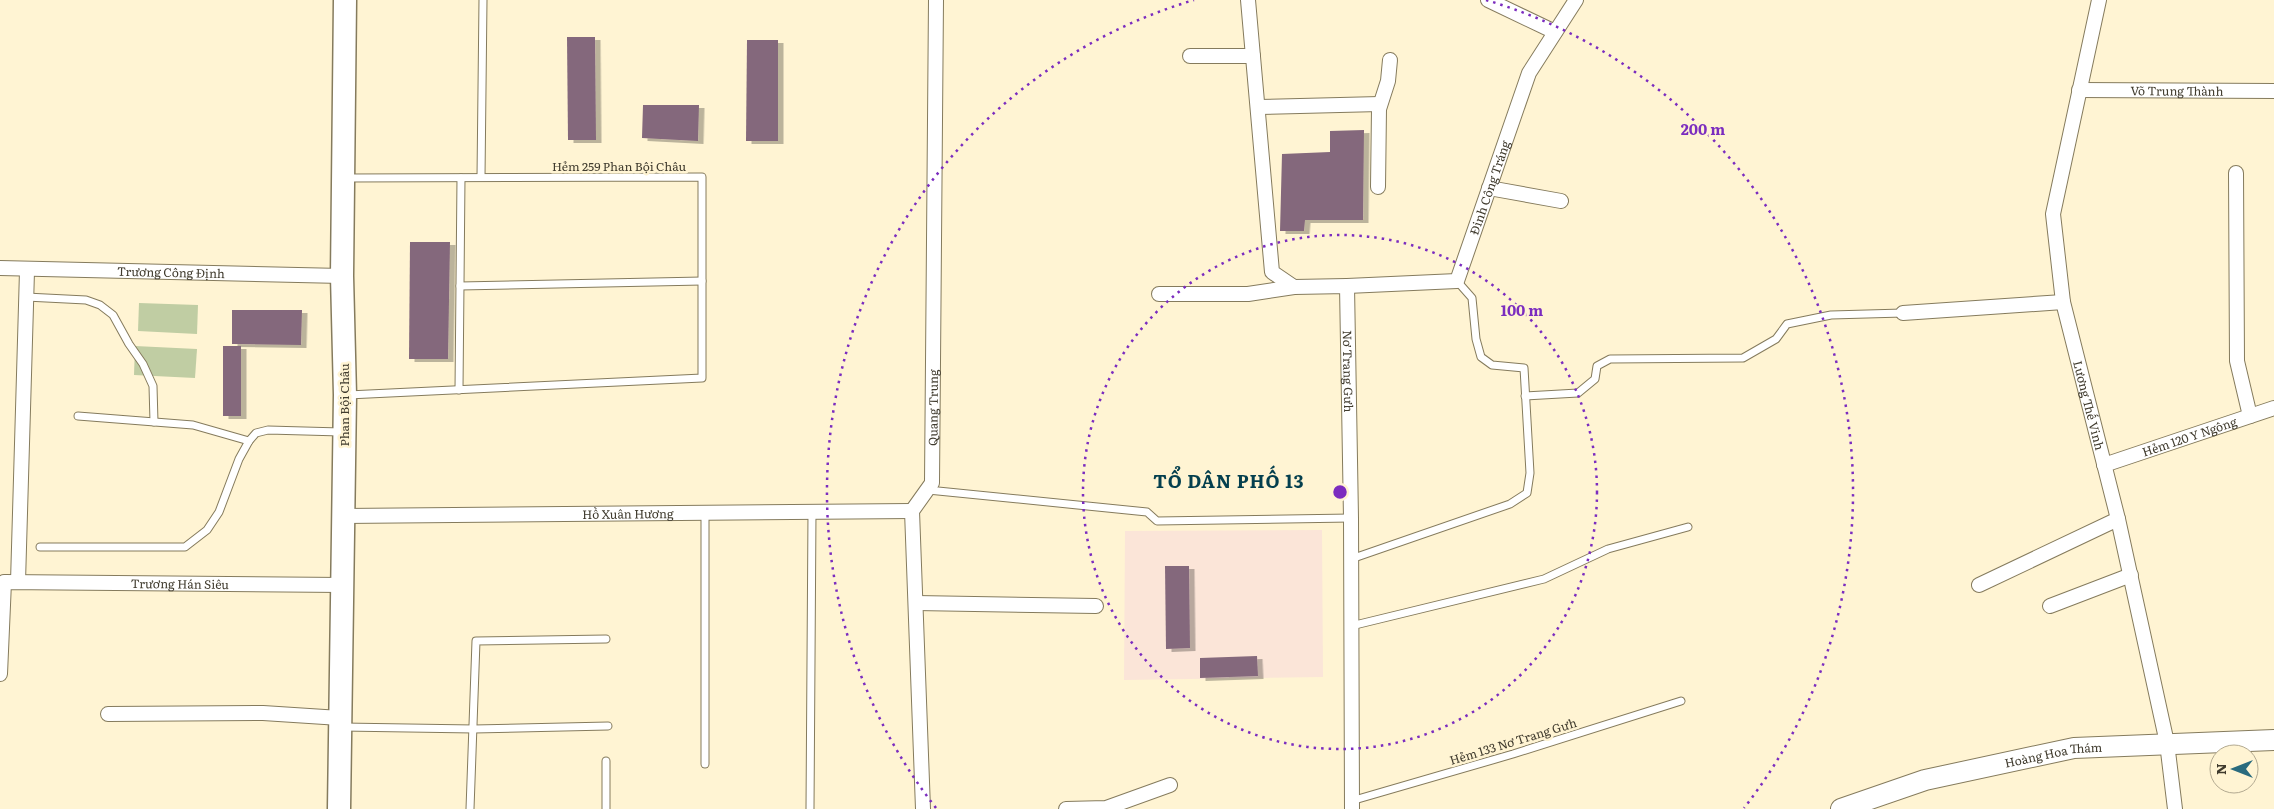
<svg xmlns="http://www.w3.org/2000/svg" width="2274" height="809" font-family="Literata,serif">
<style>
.education{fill:#fbe5d8}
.green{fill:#c0cda3}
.building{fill:#84687b;filter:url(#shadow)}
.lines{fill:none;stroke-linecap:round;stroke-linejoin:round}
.lane-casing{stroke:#857b5d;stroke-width:9}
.street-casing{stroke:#857b5d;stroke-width:16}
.secondary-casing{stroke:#857b5d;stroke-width:22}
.primary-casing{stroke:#857b5d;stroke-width:25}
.lane{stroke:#fff;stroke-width:7}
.street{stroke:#fff;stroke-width:14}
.secondary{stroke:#fff;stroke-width:20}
.primary{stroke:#fff;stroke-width:22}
.ring{fill:none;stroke:#7b2cbf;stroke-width:2.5;stroke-dasharray:2.5 5}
.labels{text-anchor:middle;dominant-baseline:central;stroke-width:5;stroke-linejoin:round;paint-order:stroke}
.street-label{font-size:12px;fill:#403b2e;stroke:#fff4d3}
.district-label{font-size:18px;font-weight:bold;letter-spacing:1px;fill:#043f4e;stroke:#fff4d3}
.centre{fill:#7b2cbf;stroke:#fff4d3;stroke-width:2.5}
.ring-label{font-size:15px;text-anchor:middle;font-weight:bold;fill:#7b2cbf;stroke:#fff4d3;stroke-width:5;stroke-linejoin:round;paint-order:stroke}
</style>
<defs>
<filter id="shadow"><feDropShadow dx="5.5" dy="3" stdDeviation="0" flood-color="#0004"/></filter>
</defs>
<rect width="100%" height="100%" fill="#fff4d3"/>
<path class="education" d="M1322,530l1,147 -199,3 1,-149z"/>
<g class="green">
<path d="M139,303l59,2 -1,29 -59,-3z"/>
<path d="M135,346l62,3 -2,29 -61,-3z"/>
</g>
<g class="building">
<path d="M567,37h28l1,103h-28z"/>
<path d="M747,40h31v101h-32z"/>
<path d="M643,105h56l-1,36 -56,-3z"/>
<path d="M1364,130l-1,90h-58l-1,11h-24l2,-77 48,-2v-21z"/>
<path d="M410,242h40l-2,117h-39z"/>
<path d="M232,310h70l-1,35 -69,-1z"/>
<rect x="223" y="346" width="18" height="70"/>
<path d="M1165,566h24l1,82 -24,1z"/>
<path d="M1257,656l1,20 -58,2v-20z"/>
</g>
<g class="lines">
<defs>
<g id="lane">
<path d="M481,177l2,-177"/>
<path d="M347,178l355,-1v201l-354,17"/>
<path d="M460,286l242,-5"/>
<path d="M26,297l60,3 14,5 13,10 16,29 14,20 10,22 1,36"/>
<path d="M459,390l2,-212"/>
<path d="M1525,396l53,-3 17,-14 2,-13 13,-7 133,-1 33,-19 11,-15 44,-9 72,-2"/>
<path d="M78,416l115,9 56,16"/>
<path d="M928,490l219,22 10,9 194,-3"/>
<path d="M40,547h145l22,-17 12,-18 20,-53 10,-18 7,-8 12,-3 73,2"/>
<path d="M1351,559l159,-55 17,-11 3,-20 -6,-105 -32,-3 -11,-8 -5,-18 -4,-41 -15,-17"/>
<path d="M1351,626l193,-47 64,-30 80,-22"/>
<path d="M342,727l132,2 134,-3"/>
<path d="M705,764v-251"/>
<path d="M1351,801l162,-47 168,-53"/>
<path d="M470,809l6,-168 130,-2"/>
<path d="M606,809v-48"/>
<path d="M810,809l2,-297"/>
</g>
<g id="street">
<path id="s1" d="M1248,0l24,272 22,15 53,-1 4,232 1,291"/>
<path d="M1488,0l67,32"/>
<path id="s2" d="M2099,0l-46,214 10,88 55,217 49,224 8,66"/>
<path d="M1190,56h63"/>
<path id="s3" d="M2079,90l195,1"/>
<path d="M1258,107l122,-3"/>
<path d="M2236,173l1,188 13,55"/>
<path d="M1378,187l1,-78 9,-28 2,-21"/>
<path d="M1489,188l72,13"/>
<path id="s4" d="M0,268l342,8"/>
<path id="s5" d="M1347,286l110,-5 72,-208 47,-73"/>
<path d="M1159,294h89l46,-7"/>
<path d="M1903,313l160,-11"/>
<path id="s6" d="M2104,465l170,-57"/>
<path id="s7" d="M343,516l569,-5"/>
<path d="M18,582l9,-311"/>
<path d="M1979,585l139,-66"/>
<path d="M916,603l180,3"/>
<path d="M2050,606l81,-31"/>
<path id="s8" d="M0,674l4,-92 338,3"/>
<path d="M108,714l155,-1 77,5"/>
<path id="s9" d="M923,809l-11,-298 20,-28 4,-483"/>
<path d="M1066,809l40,-1 64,-23"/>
</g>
<g id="secondary">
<path id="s10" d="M1841,809l84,-29 149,-32 200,-8"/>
</g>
<path id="primary" d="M339,809l6,-414 -3,-119 3,-276"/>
</defs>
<use href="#lane" class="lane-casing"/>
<use href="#street" class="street-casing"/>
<use href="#secondary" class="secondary-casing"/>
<use href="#primary" class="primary-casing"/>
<use href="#lane" class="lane"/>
<use href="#street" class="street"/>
<use href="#secondary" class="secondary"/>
<use href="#primary" class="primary"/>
</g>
<g class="ring">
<circle cx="1340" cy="492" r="257"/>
<path d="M936 808A513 513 0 0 1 1194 0M1486 0A513 513 0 0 1 1744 808"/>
</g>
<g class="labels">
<g class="street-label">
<text stroke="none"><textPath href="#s3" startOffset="98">Võ Trung Thành</textPath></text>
<text x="619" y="166">Hẻm 259 Phan Bội Châu</text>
<text stroke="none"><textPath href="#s5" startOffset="209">Đinh Công Tráng</textPath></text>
<text stroke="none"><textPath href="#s4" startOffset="171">Trương Công Định</textPath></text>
<text stroke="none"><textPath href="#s1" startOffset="438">Nơ Trang Gưh</textPath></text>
<text transform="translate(344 405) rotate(-90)">Phan Bội Châu</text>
<text stroke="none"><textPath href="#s2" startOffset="414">Lương Thế Vinh</textPath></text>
<text stroke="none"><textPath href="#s9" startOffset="408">Quang Trung</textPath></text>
<text stroke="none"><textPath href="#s6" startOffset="90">Hẻm 120 Y Ngông</textPath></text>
<text stroke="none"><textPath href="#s7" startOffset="285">Hồ Xuân Hương</textPath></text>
<text stroke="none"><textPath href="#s8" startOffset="268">Trương Hán Siêu</textPath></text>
<text transform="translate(1513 741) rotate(-17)">Hẻm 133 Nơ Trang Gưh</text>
<text stroke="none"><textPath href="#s10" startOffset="220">Hoàng Hoa Thám</textPath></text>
</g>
<g class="district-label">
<text x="1229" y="480">TỔ DÂN PHỐ 13</text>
</g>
</g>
<circle cx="1340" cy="492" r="8" class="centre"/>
<g class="ring-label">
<text x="1703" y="135">200 m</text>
<text x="1522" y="316">100 m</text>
</g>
<g transform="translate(2234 769) rotate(270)"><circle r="24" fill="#fff4d3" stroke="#b3aa91"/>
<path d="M0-4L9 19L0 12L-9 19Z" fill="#2a6b7e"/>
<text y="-8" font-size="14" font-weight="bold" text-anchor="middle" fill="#403b2e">N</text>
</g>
</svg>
